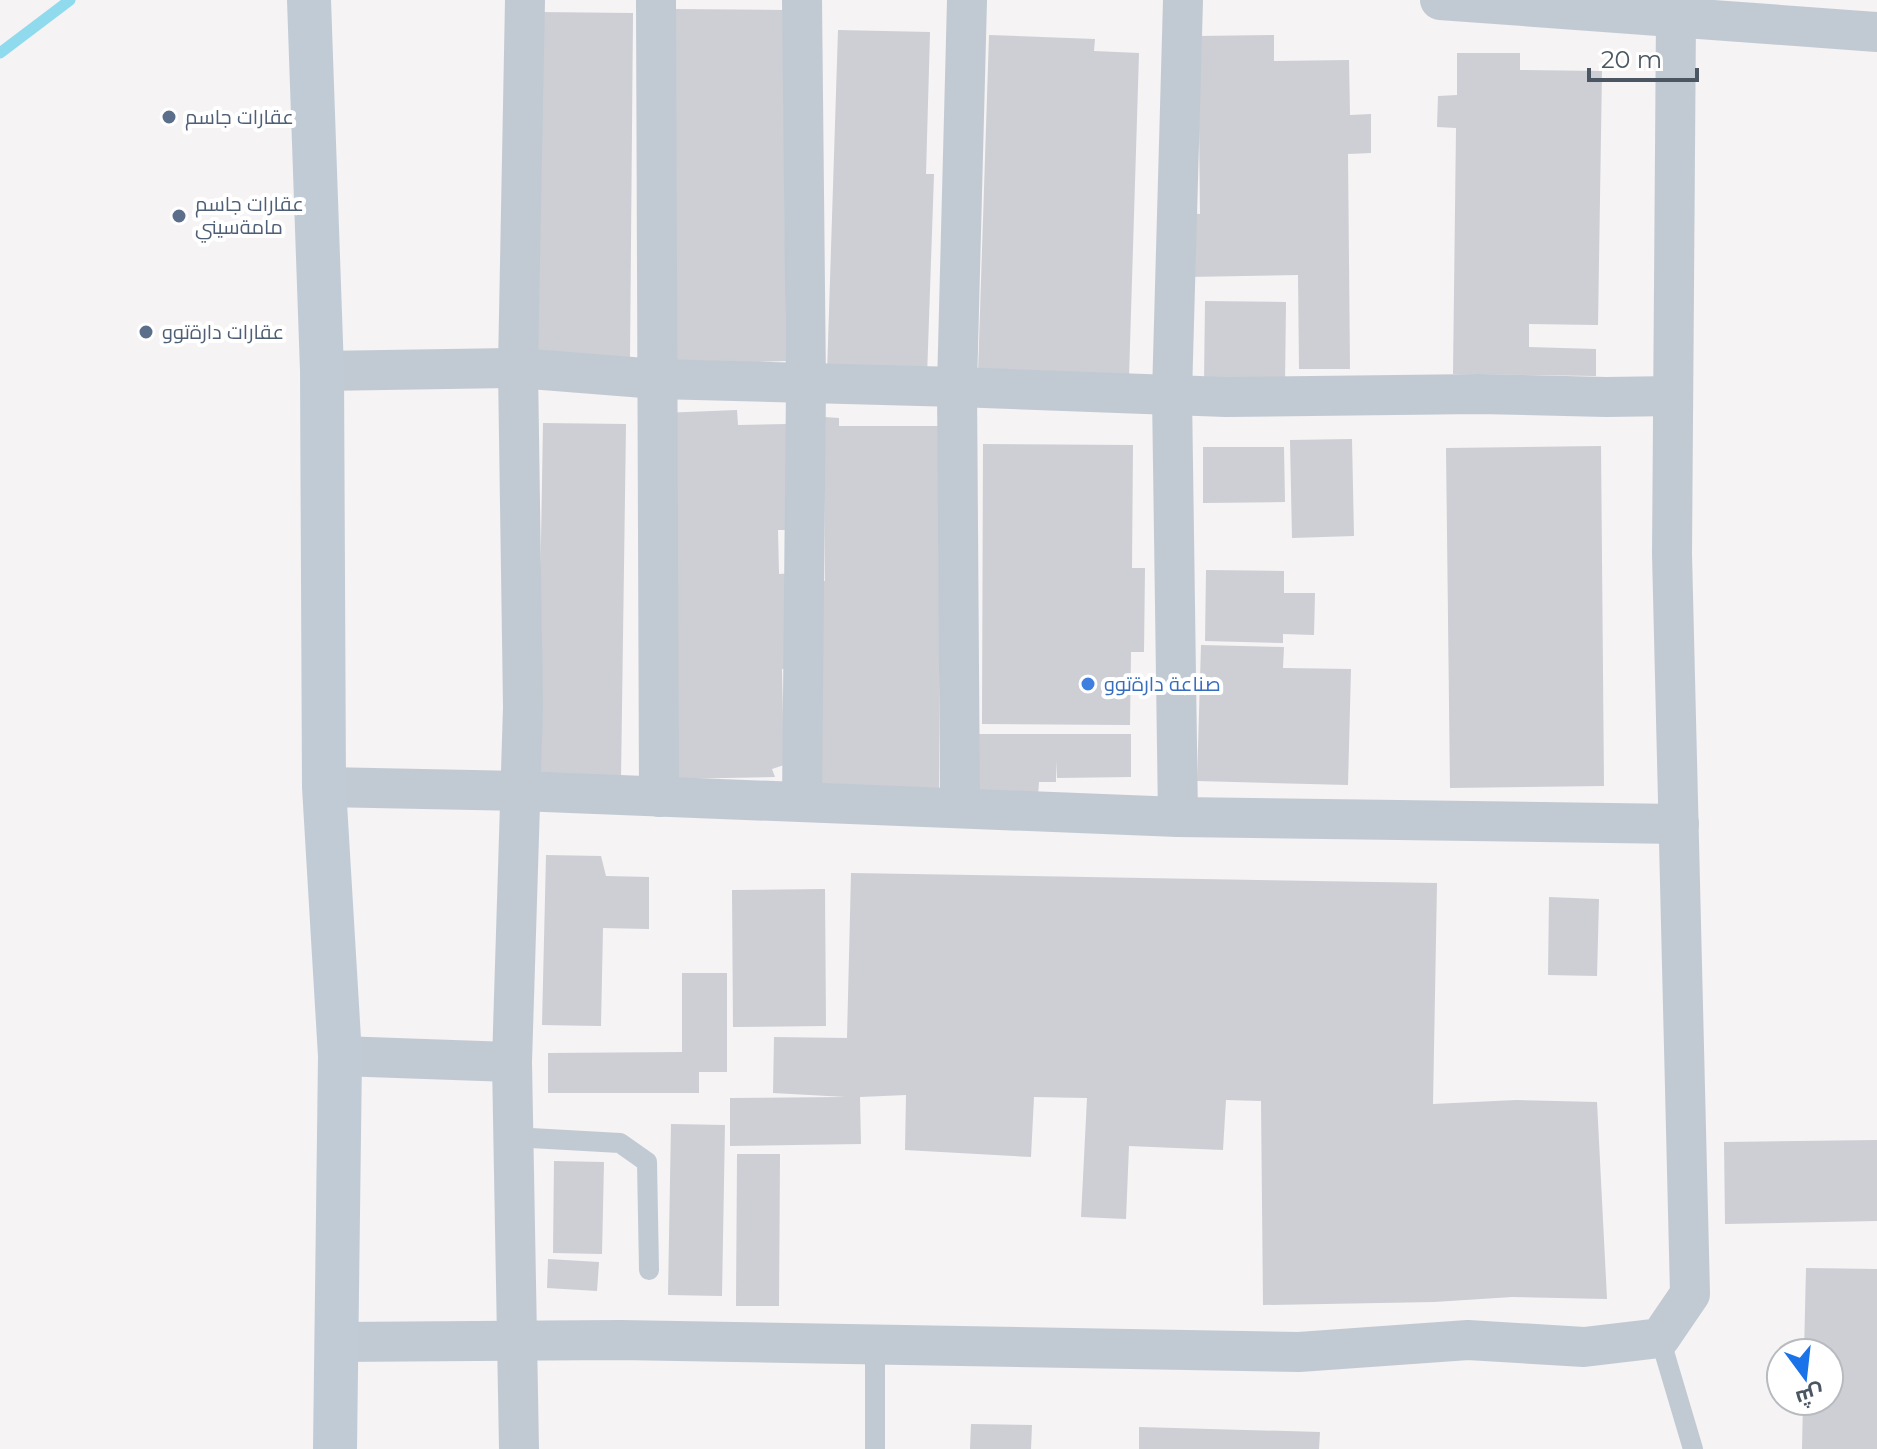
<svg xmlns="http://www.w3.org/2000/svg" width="1877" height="1449" font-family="Montserrat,Cairo,sans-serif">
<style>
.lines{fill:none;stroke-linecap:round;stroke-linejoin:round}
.stream{stroke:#90daee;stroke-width:11}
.building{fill:#cdcfd5}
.lane{stroke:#c1cad2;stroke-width:20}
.street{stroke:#c1cad2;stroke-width:40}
.secondary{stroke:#c1cbd6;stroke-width:44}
.service-dot{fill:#5c6f8a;stroke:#fff;stroke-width:3}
.shop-dot{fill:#3f7fe0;stroke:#fff;stroke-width:3}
.labels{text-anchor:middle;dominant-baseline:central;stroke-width:8;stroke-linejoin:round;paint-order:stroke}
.service-label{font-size:20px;fill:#4e5e75;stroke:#fff;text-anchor:start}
.shop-label{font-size:20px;fill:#366cbe;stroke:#fff;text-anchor:start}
</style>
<rect width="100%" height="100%" fill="#f5f3f3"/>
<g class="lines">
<path class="stream" d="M0,53l70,-53"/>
</g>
<g class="building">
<path d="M672,9l111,1 3,351 -113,4z"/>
<path d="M537,12l96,1 -3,345 -96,-1z"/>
<path d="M838,30l92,2 -4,142h8l-7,203 -100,-3z"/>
<path d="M989,35l106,4 -1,12 45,2 -10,324 -151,-4z"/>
<path d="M1274,35v26l75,-1 1,55 21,-1v39l-23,1 2,215h-51l-1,-94 -111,2 -1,-64 14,1 -2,-178z"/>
<path d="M1457,53h63v17l82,1 -4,254 -69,-1v23l67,2v27l-143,-2 3,-246 -19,-1 1,-31 19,-1z"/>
<path d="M1205,301l81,1 -1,82 -81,-1z"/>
<path d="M737,410l1,15 49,-1 3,106h-12l1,44 15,-1 2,96h-14l2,96 -12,4 3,8 -106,2 -7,-366z"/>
<path d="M824,417l15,1v8h100v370h-125v-215h11z"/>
<path d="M543,423l83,1 -5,355 -84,-1z"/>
<path d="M1352,439l2,97 -62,2 -2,-98z"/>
<path d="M983,444l150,1 -1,123h13l-1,84h-13l-1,73 -148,-1z"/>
<path d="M1601,446l3,340 -154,2 -4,-340z"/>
<path d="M1203,447h81l1,55 -82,1z"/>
<path d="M1206,570l78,1v22h31l-1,42 -31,-1v9l-78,-2z"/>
<path d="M1201,645l83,2 -1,21 68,1 -3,116 -151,-4z"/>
<path d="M977,734h154v43l-74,1 -1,-17v21h-17l-1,14 -61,-1z"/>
<path d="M546,855l55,1 5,20 43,1v52l-46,-1 -2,98 -59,-1z"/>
<path d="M851,873l586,10 -4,221 83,-4 81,2 10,197 -95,-2 -78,5 -171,3 -2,-204 -35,-1 -3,50 -94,-4 -3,73 -45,-2 6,-119 -53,-1 -3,60 -126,-7 1,-55 -46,2 1,47 -131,2v-48l116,-1 -73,-4 1,-56 73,1z"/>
<path d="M825,889l1,137 -93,1 -1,-137z"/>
<path d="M1549,897l50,2 -2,77 -49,-1z"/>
<path d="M682,973h45v99h-28v21h-151v-40l134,-1z"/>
<path d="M671,1124l54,1 -3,171 -54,-1z"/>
<path d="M1877,1140v81l-152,3 -1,-82z"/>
<path d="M737,1154h43l-1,152h-43z"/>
<path d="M554,1161l50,1 -2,92 -49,-1z"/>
<path d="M548,1259l51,3 -2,29 -50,-3z"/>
<path d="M1806,1268l71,1v180h-75l1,-48h26v-48h-25z"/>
<path d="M971,1424l61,1 -1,24h-61z"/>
<path d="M1139,1427l181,5 -1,17h-180z"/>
</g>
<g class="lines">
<g class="lane">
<path d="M513,1137l107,6 27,19 2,108"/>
<path d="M1660,1338l33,111"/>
<path d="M875,1345v104"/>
</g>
<g class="street">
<path d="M656,0l3,797"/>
<path d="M1440,0l437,32"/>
<path d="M322,371l196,-3 139,11 300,8 269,10 253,-3 127,3 67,-1"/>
<path d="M324,787l196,4 658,26 501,7"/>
<path d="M802,802l4,-417 -4,-385"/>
<path d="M960,808l-3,-421 10,-387"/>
<path d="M1178,817l-6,-423 11,-394"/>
<path d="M340,1056l172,6"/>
<path d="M337,1342l283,-2 679,12 169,-12 116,7 76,-9 30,-44 -18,-740 4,-538"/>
<path d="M519,1449l-7,-387 11,-355 -5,-339 7,-368"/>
</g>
<path class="secondary" d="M309,0l13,371 2,416 16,269 -5,393"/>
</g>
<g class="service-dot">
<circle cx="169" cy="117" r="8"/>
<circle cx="179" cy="216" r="8"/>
<circle cx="146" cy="332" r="8"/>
</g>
<circle class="shop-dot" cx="1088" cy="684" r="8"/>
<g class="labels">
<g class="service-label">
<text x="185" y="117">عقارات جاسم</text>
<text x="195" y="204">عقارات جاسم<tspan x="195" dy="23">مامةسيني</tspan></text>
<text x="162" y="332">عقارات دارةتوو</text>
</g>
<g class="shop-label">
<text x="1104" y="684">صناعة دارةتوو</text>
</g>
</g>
<g transform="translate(1805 1377) rotate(165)"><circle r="38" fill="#ffffff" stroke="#b7bbc0" stroke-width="2"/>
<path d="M0-6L14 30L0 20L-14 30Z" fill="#1a73e8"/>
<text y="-12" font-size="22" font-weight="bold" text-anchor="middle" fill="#4a5661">ش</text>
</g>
<path d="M1589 68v12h108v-12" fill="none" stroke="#4a5661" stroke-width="4"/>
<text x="1601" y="68" font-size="24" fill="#4a5661" stroke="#ffffff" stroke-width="6" paint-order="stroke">20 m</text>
</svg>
